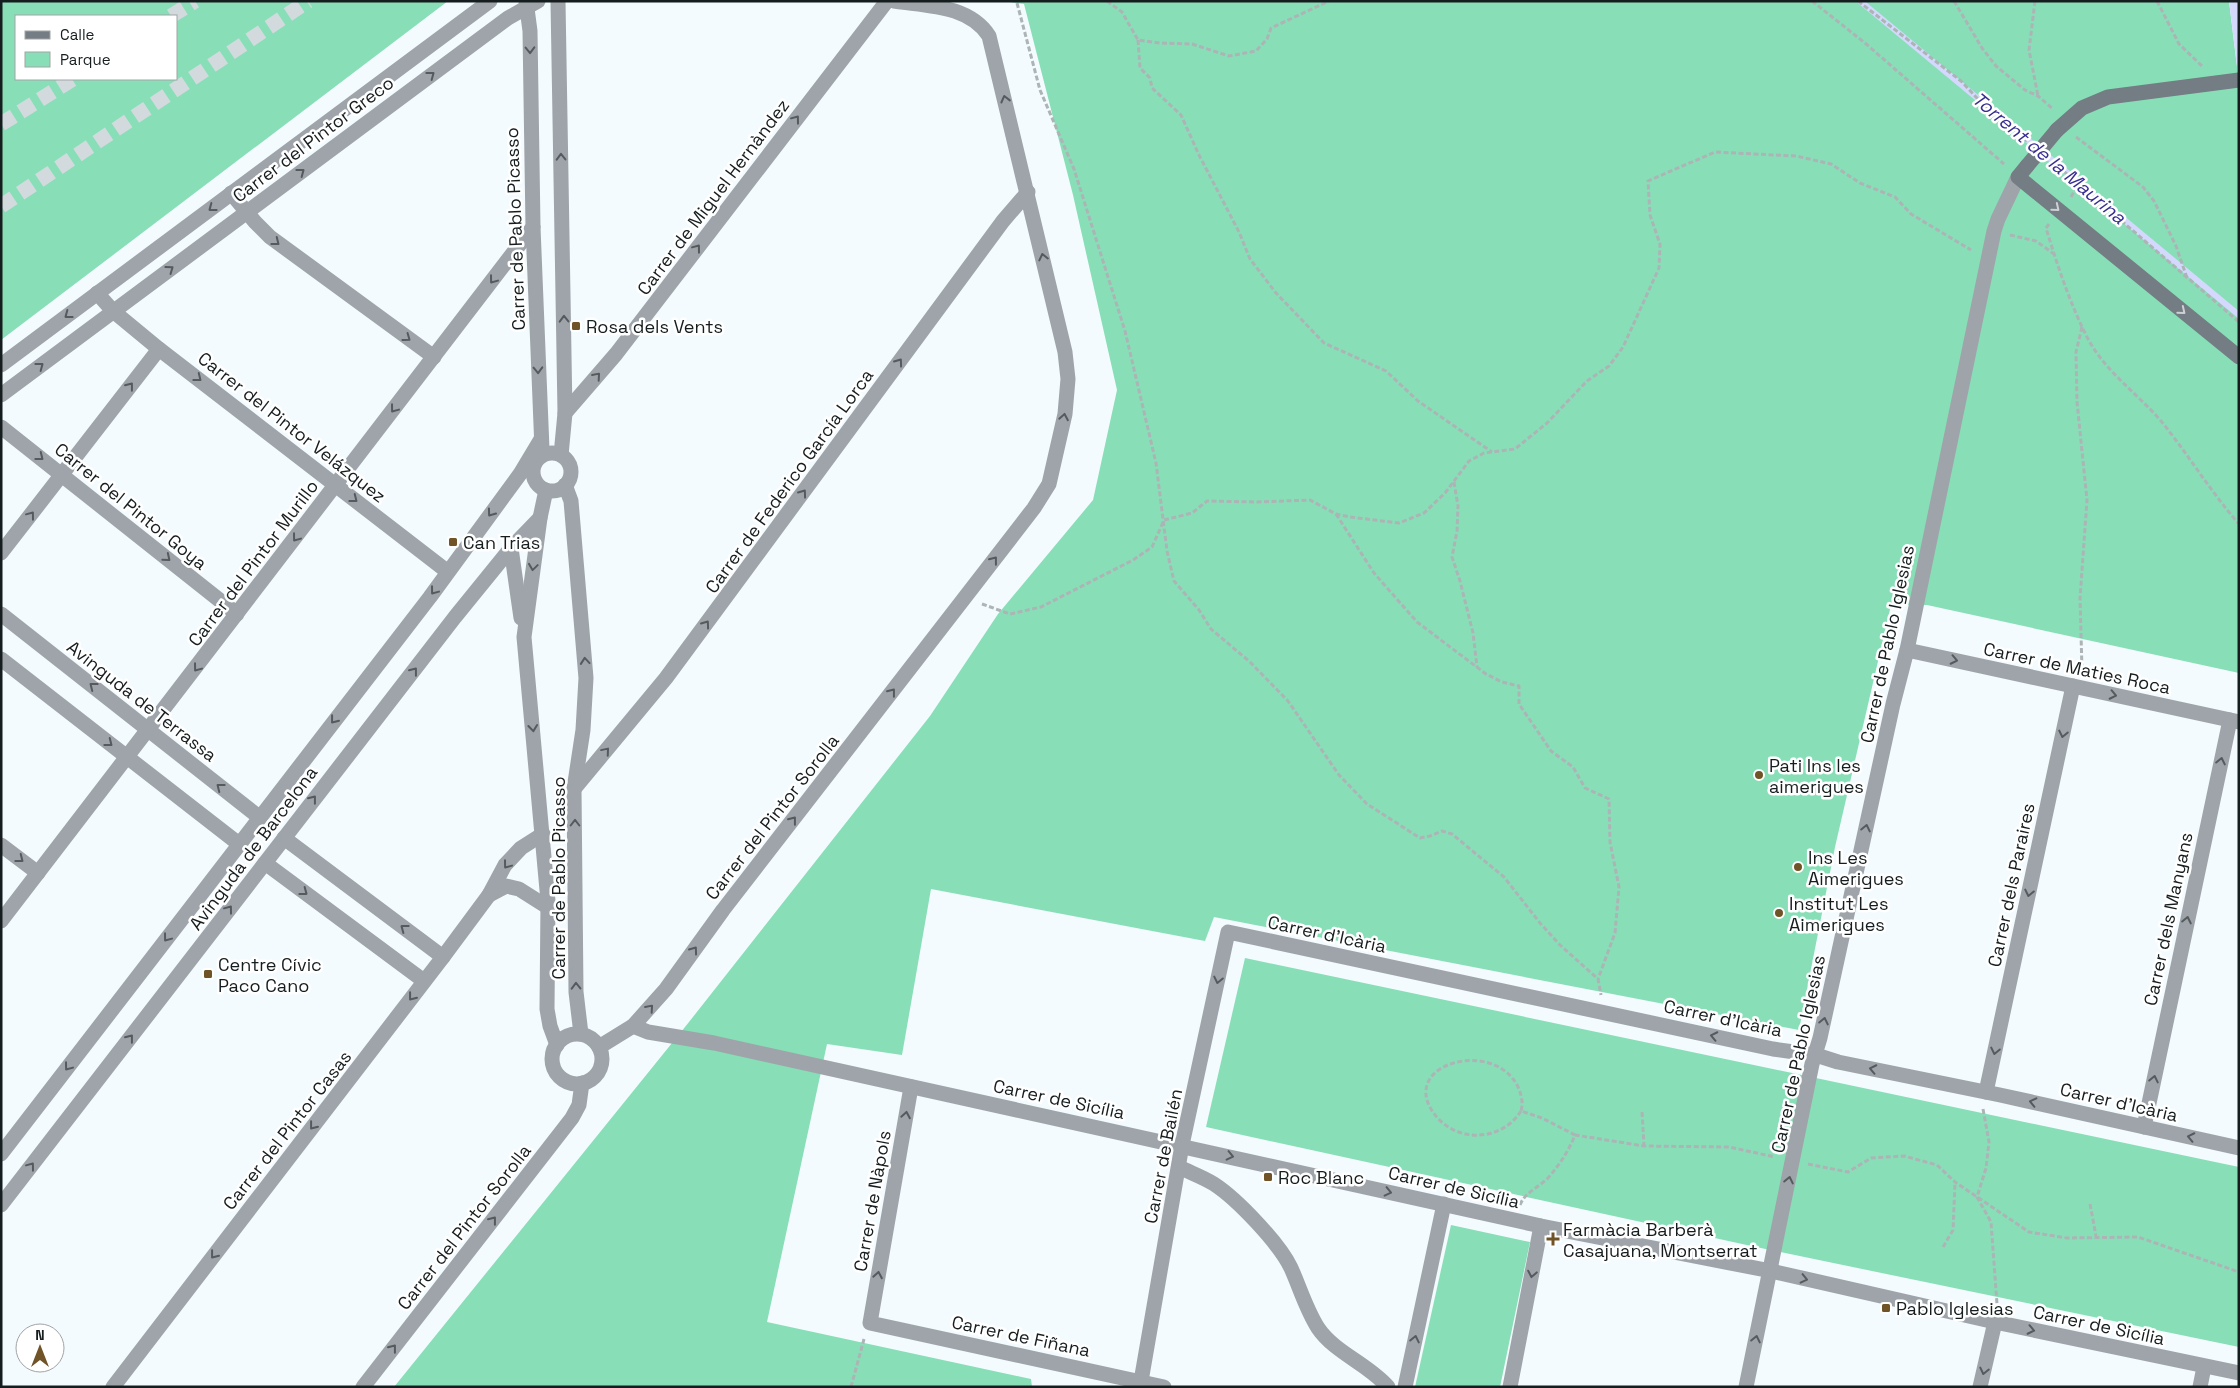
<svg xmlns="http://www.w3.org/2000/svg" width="2240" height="1388" font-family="'Space Grotesk',sans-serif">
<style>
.green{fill:#88dfb7;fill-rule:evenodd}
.water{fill:#d3d8fc}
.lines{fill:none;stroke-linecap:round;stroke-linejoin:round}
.stream{stroke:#d3d8fc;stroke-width:6}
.highway-tunnel{stroke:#d2dadd;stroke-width:15;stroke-dasharray:15 8;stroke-linecap:butt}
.path{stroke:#acb4b6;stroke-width:3;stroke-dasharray:5 2.5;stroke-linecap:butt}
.street{stroke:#9fa4aa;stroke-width:15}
.secondary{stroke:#747c84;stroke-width:15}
.secondary-bridge{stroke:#747c84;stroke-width:15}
.oneway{stroke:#545a5e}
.oneway2{stroke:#ced1d4}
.poi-dot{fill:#705327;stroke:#fff;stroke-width:2}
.labels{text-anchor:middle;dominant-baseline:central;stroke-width:5;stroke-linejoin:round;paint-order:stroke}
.street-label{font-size:18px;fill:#161d1f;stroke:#fff}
.poi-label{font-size:18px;fill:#161d1f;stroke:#fff;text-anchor:start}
.water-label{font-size:19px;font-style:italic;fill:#372f91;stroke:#fff}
</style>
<rect width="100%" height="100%" fill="#f3fbfe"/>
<g class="green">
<path d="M1,1h447l-447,339zM176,16v63h-160v-63z"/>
<path d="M1002,1h1227l10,82v590l-312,-68h-36l-56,242 -36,183 -585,-113 -9,24 -274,-52 -29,166 -75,-11 -60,278 264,57 1,8h-638l295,-365 241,-306 68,-102 95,-114 24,-110 -44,-195 -49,-191z"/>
<path d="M1245,958l994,209v180l-483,-100 -550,-120z"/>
<path d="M1451,1225l79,17 -30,145h-85z"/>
</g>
<path class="water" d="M2229,1h10v82z"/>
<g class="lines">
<path class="stream" d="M1860,1l379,314"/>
<g class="highway-tunnel">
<path d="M171,16l24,-15"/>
<path d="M1,124l72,-45"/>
<path d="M1,206l307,-205"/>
</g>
<g class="path">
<path d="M1107,1l15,11 16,28 22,3 32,1 37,12 27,-5 11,-12 4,-11 58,-27"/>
<path d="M1812,1l53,42 139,121"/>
<path d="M1858,1l103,80 30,32 36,28"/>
<path d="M1954,1l28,47 14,18 29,24 13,6 15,13"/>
<path d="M2035,1l-6,49 9,46"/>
<path d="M2157,1l22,43 24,23"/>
<path d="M1017,3l23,87 34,79 51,162 31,132 11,88 7,30 25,29 12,19 39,33 38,39 51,74 28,29 53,34 10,-2 12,-5 10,3 52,43 36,46 20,22 38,34 3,16"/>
<path d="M1138,40l2,28 10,10 2,10 29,27 18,40 40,77 11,27 26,34 48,50 62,28 32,30 74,51"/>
<path d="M2076,137l67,50 11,14 22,45 11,32"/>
<path d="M2053,162l186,160"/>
<path d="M2071,197l8,-15"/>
<path d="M2049,224l-3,4c11,36 23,73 40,107 17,35 50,57 75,86 27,33 49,70 78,103"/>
<path d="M2010,235l26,6 18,13"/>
<path d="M2082,327l-6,25 1,50 10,98 -7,98 2,72"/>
<path d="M1454,482l4,24 -1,25 -5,26 8,24 13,52 4,34"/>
<path d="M1336,514l38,59 43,49 69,52 16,8 17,4v18l32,47 22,16 12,21 24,11 1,43 9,45 -4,46 -17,46"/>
<path d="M982,604l28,10 31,-7 92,-47 19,-13 12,-27 28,-7 15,-12 49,1 54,-2 26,14 14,3 49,6 25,-10 21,-20 24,-32 15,-8 31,-4 32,-26 40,-42 22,-15 14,-19 36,-79 1,-24 -10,-29 -2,-34 67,-29 81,4 35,8 29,19 35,14 16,17 60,36"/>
<path d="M1983,1109l6,33 -3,26 -9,29 14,25 6,82"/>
<path d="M1521,1111c-21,33 -70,32 -90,-2 -28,-47 66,-71 88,-20 3,8 4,15 2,22l21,7 33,17"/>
<path d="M1642,1112l2,34"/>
<path d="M1808,1164l40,8 23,-14 33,-2 33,9 18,17 74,50 38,6 71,-1 101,35"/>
<path d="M2090,1204l6,32"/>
<path d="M1520,1205c5,-13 18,-17 28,-27 12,-14 20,-26 27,-43l69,11 85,1 46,10"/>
<path d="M1943,1247l10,-17 2,-47"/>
<path d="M851,1387l13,-48"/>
</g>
<g class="street">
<path d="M526,1l4,30 3,196 9,222"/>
<path d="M558,1l7,412 -4,42"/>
<path d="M231,193l24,29 15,15 164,120"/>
<path d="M97,293l16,18 46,38 289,223"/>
<path d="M1,365l489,-364"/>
<path d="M1,395l507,-377 30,-17"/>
<path d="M565,413l51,-59 271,-353"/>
<path d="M1,427l236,187"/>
<circle cx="552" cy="472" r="19"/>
<path d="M565,485l6,16 15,177 -3,52 -9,59 2,203 5,42"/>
<path d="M546,490l-6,28 -16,119 24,264 -1,108 3,17 7,19"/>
<path d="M511,548l10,70"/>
<path d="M1,553l158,-204"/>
<path d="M1,614l258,203"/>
<path d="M1907,650l332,72"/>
<path d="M1,659l238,185"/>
<path d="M574,789l92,-111 337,-457 25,-29"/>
<path d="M284,838l159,119"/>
<path d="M1,845l37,28"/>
<path d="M265,863l159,118"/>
<path d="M489,895l17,-9 13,3 30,19"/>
<path d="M1,921l532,-694"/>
<path d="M633,1026l15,6 66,11 827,183 230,45 224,51 244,51"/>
<circle cx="577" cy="1059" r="25"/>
<path d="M599,1047l34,-21 33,-37 57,-79 311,-402 15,-24 16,-70 3,-35 -3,-27 -76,-316c-20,-31 -62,-30 -95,-35"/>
<path d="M911,1087l-41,236 294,64"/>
<path d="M1986,1092l87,-406"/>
<path d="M2144,1127l86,-407"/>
<path d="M1,1154l429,-557 90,-123 21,-35"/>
<path d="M1179,1167c12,6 24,10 35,17 23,15 65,59 77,84 9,20 15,41 27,60 17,25 50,36 70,59"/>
<path d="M1,1205l454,-588 56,-69 29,-30"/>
<path d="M113,1387l330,-430 46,-62 16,-30 16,-17 22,-14"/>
<path d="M363,1387l209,-269 7,-13 3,-22"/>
<path d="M1140,1387l42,-242 46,-213 545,117 43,6 22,7 162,33 239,53"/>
<path d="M1405,1387l39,-183"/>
<path d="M1510,1387l31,-161"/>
<path d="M1746,1387l66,-323 8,-26 73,-334 14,-54 87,-419 4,-12 20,-42"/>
<path d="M1980,1387l15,-65"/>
<path d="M2200,1387l4,-20"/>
</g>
<g class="secondary">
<path d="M2057,130l25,-22 26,-11 131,-17"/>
<path d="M2027,166l-9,11 221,180"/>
</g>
<path class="secondary-bridge" d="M2027,166l30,-36"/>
</g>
<defs><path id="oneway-chevron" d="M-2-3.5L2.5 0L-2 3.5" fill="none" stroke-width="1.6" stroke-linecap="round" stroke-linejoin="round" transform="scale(1.25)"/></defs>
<g class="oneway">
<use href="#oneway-chevron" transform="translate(530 50) rotate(89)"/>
<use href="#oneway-chevron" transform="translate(431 75) rotate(-37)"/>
<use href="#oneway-chevron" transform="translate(1005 99) rotate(-104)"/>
<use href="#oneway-chevron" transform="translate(796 119) rotate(-53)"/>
<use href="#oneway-chevron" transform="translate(561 157) rotate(-91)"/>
<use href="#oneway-chevron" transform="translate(301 172) rotate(-37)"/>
<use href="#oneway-chevron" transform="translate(212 208) rotate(143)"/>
<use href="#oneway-chevron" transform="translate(276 242) rotate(38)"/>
<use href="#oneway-chevron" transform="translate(697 248) rotate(-53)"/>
<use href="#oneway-chevron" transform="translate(1043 257) rotate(-103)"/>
<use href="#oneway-chevron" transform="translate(170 269) rotate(-36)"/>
<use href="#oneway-chevron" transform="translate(493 280) rotate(127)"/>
<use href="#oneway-chevron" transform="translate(68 315) rotate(143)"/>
<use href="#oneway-chevron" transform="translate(564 319) rotate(-91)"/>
<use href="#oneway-chevron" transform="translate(407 338) rotate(36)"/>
<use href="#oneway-chevron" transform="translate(899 362) rotate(-54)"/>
<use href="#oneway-chevron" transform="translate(40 366) rotate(-37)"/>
<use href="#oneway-chevron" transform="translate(538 370) rotate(88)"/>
<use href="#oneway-chevron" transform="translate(597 376) rotate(-49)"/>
<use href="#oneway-chevron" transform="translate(198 378) rotate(38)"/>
<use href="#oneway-chevron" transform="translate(130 386) rotate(-52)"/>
<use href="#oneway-chevron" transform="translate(394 409) rotate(127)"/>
<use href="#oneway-chevron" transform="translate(1064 417) rotate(-80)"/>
<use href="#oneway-chevron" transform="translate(40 457) rotate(38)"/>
<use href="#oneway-chevron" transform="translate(803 493) rotate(-54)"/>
<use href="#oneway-chevron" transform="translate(354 499) rotate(38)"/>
<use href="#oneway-chevron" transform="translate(491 513) rotate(126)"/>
<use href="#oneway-chevron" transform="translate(31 515) rotate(-53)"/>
<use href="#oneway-chevron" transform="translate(296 538) rotate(127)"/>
<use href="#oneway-chevron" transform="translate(167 558) rotate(39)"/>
<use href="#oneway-chevron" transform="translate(994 560) rotate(-52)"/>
<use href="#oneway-chevron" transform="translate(533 567) rotate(98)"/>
<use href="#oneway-chevron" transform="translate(434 591) rotate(127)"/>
<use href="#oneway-chevron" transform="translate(706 624) rotate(-54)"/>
<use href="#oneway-chevron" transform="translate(1954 660) rotate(12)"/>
<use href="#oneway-chevron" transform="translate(585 661) rotate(-95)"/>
<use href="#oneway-chevron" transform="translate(197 668) rotate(127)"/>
<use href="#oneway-chevron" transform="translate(414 671) rotate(-52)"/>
<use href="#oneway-chevron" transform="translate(93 686) rotate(-142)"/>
<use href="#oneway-chevron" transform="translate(892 692) rotate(-52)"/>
<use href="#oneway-chevron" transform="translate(2113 695) rotate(12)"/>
<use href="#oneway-chevron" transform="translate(334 720) rotate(128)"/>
<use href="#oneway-chevron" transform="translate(533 728) rotate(84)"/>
<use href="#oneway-chevron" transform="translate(2063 734) rotate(102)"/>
<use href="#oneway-chevron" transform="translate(109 743) rotate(38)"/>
<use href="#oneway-chevron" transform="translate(606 751) rotate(-50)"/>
<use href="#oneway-chevron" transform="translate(2221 761) rotate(-78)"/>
<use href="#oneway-chevron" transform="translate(220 787) rotate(-142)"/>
<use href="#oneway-chevron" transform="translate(313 799) rotate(-52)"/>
<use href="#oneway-chevron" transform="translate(793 820) rotate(-52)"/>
<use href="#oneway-chevron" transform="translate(575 823) rotate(-90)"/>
<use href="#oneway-chevron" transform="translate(1866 828) rotate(-78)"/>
<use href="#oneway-chevron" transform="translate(20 859) rotate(38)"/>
<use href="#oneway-chevron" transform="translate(507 865) rotate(127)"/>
<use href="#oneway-chevron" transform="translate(304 892) rotate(37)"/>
<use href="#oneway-chevron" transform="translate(2029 893) rotate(102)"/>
<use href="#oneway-chevron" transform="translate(229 909) rotate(-53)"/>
<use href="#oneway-chevron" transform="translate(2187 920) rotate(-78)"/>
<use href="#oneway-chevron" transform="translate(404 928) rotate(-143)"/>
<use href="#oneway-chevron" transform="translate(167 938) rotate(127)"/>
<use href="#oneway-chevron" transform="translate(694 950) rotate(-54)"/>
<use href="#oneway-chevron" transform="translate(1218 980) rotate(102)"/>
<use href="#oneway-chevron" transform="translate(576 986) rotate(-91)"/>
<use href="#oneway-chevron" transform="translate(412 997) rotate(128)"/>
<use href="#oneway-chevron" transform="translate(650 1008) rotate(-49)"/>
<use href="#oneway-chevron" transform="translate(1824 1021) rotate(-78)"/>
<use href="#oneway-chevron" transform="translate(1714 1036) rotate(-168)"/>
<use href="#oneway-chevron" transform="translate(130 1038) rotate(-52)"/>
<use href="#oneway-chevron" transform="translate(1995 1051) rotate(102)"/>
<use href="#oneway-chevron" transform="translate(68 1067) rotate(127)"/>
<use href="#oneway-chevron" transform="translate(1873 1069) rotate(-168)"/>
<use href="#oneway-chevron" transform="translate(2154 1079) rotate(-78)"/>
<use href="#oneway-chevron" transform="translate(2033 1102) rotate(-167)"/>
<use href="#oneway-chevron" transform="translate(906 1115) rotate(-80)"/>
<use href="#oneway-chevron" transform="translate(313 1126) rotate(128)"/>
<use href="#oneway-chevron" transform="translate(2191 1137) rotate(-168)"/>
<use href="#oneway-chevron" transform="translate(1230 1156) rotate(13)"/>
<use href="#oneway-chevron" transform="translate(31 1166) rotate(-53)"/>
<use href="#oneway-chevron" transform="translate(1789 1180) rotate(-78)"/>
<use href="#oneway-chevron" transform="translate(1388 1192) rotate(13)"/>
<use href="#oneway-chevron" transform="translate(493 1220) rotate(-52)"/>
<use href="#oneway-chevron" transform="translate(214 1255) rotate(128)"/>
<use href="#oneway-chevron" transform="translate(1532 1274) rotate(101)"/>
<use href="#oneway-chevron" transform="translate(878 1275) rotate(-80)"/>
<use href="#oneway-chevron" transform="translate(1804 1279) rotate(13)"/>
<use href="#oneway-chevron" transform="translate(2031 1330) rotate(12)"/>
<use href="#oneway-chevron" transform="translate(1415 1339) rotate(-78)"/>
<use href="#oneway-chevron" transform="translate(1756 1339) rotate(-78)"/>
<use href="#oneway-chevron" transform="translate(393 1348) rotate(-52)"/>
<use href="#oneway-chevron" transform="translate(1984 1371) rotate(103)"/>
</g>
<g class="oneway2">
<use href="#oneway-chevron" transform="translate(2056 208) rotate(39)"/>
<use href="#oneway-chevron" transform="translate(2182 311) rotate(39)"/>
</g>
<g class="poi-dot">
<rect x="571" y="321" width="10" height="10" rx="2.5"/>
<rect x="448" y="537" width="10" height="10" rx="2.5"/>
<circle cx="1759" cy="775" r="5"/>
<circle cx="1798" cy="867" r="5"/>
<circle cx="1779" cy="913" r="5"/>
<rect x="203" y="969" width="10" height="10" rx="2.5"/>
<rect x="1263" y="1172" width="10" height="10" rx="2.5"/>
<path d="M1550.5 1231.5h5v5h5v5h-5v5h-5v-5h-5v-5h5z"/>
<rect x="1881" y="1303" width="10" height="10" rx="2.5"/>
</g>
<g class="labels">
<g class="street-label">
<text transform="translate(313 139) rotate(-37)">Carrer del Pintor Greco</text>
<text transform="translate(713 197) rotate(-53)">Carrer de Miguel Hernàndez</text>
<text transform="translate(515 229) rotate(-92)">Carrer de Pablo Picasso</text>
<text transform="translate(292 427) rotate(38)">Carrer del Pintor Velázquez</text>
<text transform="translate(789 481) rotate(-54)">Carrer de Federico García Lorca</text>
<text transform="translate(131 506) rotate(39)">Carrer del Pintor Goya</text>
<text transform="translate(253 563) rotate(-53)">Carrer del Pintor Murillo</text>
<text transform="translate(1887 644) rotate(-78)">Carrer de Pablo Iglesias</text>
<text transform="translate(2077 668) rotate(12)">Carrer de Maties Roca</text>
<text transform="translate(142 701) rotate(38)">Avinguda de Terrassa</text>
<text transform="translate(772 817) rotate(-52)">Carrer del Pintor Sorolla</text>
<text transform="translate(253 848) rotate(-53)">Avinguda de Barcelona</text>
<text transform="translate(558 878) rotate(-90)">Carrer de Pablo Picasso</text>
<text transform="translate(2011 885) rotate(-78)">Carrer dels Paraires</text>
<text transform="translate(2168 919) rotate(-78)">Carrer dels Manyans</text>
<text transform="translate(1327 934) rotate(12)">Carrer d'Icària</text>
<text transform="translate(1723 1018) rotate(12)">Carrer d'Icària</text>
<text transform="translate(1798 1054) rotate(-78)">Carrer de Pablo Iglesias</text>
<text transform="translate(1059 1099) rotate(12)">Carrer de Sicília</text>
<text transform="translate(2119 1102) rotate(13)">Carrer d'Icària</text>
<text transform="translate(287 1130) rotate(-52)">Carrer del Pintor Casas</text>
<text transform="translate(1163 1156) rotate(-79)">Carrer de Bailén</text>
<text transform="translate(1454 1187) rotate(13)">Carrer de Sicília</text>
<text transform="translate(872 1201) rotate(-80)">Carrer de Nàpols</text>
<text transform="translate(464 1227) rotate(-52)">Carrer del Pintor Sorolla</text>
<text transform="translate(2099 1325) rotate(12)">Carrer de Sicília</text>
<text transform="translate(1021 1336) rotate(12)">Carrer de Fiñana</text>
</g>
<g class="poi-label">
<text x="586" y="326">Rosa dels Vents</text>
<text x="463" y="542">Can Trias</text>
<text x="1769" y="765">Pati Ins les<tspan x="1769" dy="21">aimerigues</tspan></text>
<text x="1808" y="857">Ins Les<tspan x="1808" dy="21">Aimerigues</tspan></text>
<text x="1789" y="903">Institut Les<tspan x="1789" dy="21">Aimerigues</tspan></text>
<text x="218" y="964">Centre Cívic<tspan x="218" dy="21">Paco Cano</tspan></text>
<text x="1278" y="1177">Roc Blanc</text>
<text x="1563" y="1229">Farmàcia Barberà<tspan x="1563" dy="21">Casajuana, Montserrat</tspan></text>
<text x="1896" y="1308">Pablo Iglesias</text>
</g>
<g class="water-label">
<text transform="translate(2049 158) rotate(40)">Torrent de la Maurina</text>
</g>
</g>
<rect width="2240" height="1388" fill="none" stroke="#161d1f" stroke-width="5"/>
<rect x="15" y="15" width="162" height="65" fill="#ffffff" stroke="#a2a5a5"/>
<rect x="25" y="31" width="25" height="8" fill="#747c84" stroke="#a2a5a5"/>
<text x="60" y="40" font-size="15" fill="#161d1f">Calle</text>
<rect x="25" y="52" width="25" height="15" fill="#88dfb7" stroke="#a2a5a5"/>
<text x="60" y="65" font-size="15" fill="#161d1f">Parque</text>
<g transform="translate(40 1348)"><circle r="24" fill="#ffffff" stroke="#a2a5a5"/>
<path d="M0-4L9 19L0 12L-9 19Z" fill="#705327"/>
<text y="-8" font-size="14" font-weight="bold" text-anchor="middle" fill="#161d1f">N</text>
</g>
</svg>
